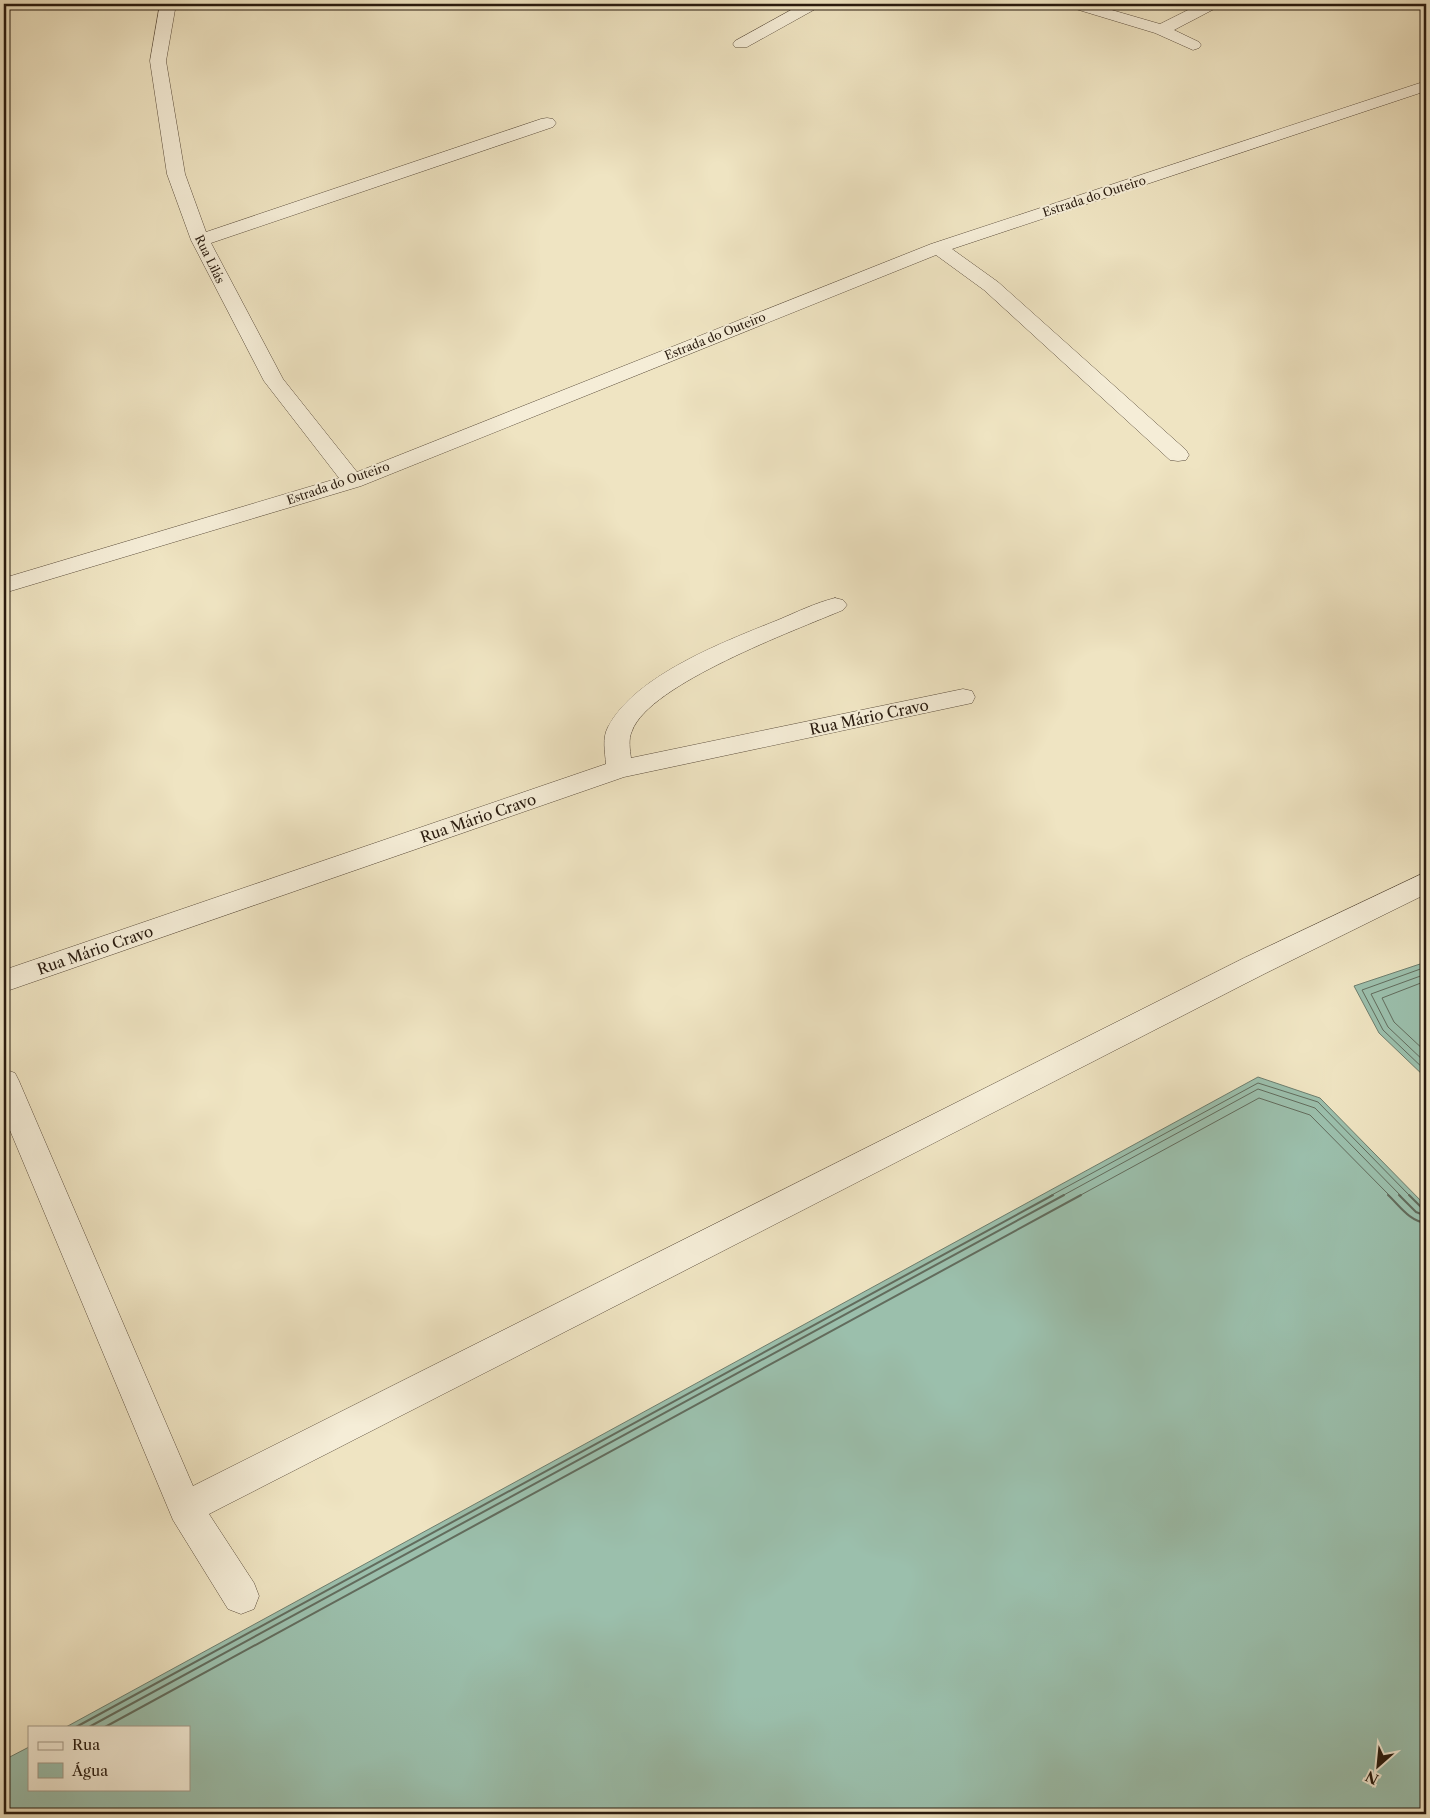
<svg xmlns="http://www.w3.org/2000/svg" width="1430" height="1818" font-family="'Libre Caslon Text',serif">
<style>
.water{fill:#9bbfac;stroke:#6d7d6d}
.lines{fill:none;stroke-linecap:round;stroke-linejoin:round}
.shore-far1{stroke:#626c5d;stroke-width:1}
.shore{stroke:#626c5d;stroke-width:2}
.minor-casing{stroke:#5a4c3b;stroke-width:1}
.minor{fill:#f5edd7;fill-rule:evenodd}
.labels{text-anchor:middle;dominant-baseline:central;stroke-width:4;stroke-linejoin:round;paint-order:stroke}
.far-street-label{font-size:12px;fill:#281a0e;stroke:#f5edd7}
.street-label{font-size:15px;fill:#281a0e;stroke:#f5edd7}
</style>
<rect width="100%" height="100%" fill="#efe4c2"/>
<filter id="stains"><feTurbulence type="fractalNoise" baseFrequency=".004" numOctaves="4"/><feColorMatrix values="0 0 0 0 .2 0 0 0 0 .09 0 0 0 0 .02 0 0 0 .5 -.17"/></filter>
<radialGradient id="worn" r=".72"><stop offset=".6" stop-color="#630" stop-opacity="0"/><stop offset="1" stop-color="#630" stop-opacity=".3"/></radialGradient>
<g class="water">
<path d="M1426,962v116l-47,-45 -25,-47z"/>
<path d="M1258,1077l62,21 106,108v608h-1422v-54l25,-13v42h160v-62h-123z"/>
</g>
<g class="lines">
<g class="shore-far1">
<path d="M1426,967l-64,23 21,40 43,41"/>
<path d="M1426,974l-55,20 17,33 38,36"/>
<path d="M1426,981l-44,17 12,24 32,30"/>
<path d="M1050,1196l208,-113 60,19 92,94"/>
<path d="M1062,1196l196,-107 57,19 86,88"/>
<path d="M1079,1196l180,-98 51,17 80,81"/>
</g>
<g class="shore">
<path d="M1388,1195c12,11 21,26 38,28"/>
<path d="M1399,1195l17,17 10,4"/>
<path d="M1409,1195l12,12 5,2"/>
<path d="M76,1727l977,-532"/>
<path d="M89,1727l975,-532"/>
<path d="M105,1727l976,-532"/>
</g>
<defs>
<g id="minor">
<path d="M160,4h16l-10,57 19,113 21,58 335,-113 6,-1 6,1 3,4 -3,4 -342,116 72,136 74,93 574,-228 495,-163v10l-474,158 46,33 188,168 3,5 -3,5 -8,1 -8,-1 -186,-170 -48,-35 -575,231 -357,107v-15l335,-100 -75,-97 -73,-141 -24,-66 -17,-113z"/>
<path d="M802,4h19l-2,3 -72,40h-12l-2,-3 2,-3z"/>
<path d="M1067,4h24l69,20 40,-20h20l-2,3 -44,23 25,12 2,3 -2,3 -6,2 -38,-17 -86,-26z"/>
<path d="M835,598l8,2 4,5 -4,5c-47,20 -194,74 -211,121 -4,8 -2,19 -1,27l332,-69 9,2 3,6 -3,6 -348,74 -620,215v-22l602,-206c-1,-12 -4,-26 2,-37 27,-52 118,-86 170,-107 19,-8 37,-17 57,-22z"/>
<path d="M1426,872v22l-162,80 -1055,540 45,69 5,13 -5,13 -13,5 -13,-5 -55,-89 -169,-404v-47l11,4 4,8 174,405 1051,-528z"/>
</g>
</defs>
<use href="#minor" class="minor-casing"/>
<use href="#minor" class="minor"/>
</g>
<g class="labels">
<g class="far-street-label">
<text transform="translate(1094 196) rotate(-18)">Estrada do Outeiro</text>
<text transform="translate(210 259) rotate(64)">Rua Lilás</text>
<text transform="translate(715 336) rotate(-22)">Estrada do Outeiro</text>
<text transform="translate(338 483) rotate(-19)">Estrada do Outeiro</text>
</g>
<g class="street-label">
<text transform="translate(869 717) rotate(-12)">Rua Mário Cravo</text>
<text transform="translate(478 818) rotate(-19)">Rua Mário Cravo</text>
<text transform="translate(95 950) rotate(-19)">Rua Mário Cravo</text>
</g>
</g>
<rect width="1430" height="1818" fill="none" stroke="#efe4c2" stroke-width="20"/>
<rect x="5" y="5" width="1420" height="1808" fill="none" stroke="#281a0e" stroke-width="2.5"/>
<rect x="10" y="10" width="1410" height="1798" fill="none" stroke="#281a0e"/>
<rect x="28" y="1726" width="162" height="65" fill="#f5edd7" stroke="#a39987"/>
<rect x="38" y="1742" width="25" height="8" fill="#f5edd7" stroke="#a39987"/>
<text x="72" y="1750" font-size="15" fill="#281a0e">Rua</text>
<rect x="38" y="1763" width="25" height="15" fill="#9bbfac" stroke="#a39987"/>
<text x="72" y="1776" font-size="15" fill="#281a0e">Água</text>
<g transform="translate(1378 1766) rotate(207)" stroke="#f5edd7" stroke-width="4" paint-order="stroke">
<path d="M0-4L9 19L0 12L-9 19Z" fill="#281a0e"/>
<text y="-8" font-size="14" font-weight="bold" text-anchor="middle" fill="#281a0e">N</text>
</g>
<rect width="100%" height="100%" filter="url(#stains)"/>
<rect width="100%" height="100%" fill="url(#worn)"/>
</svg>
